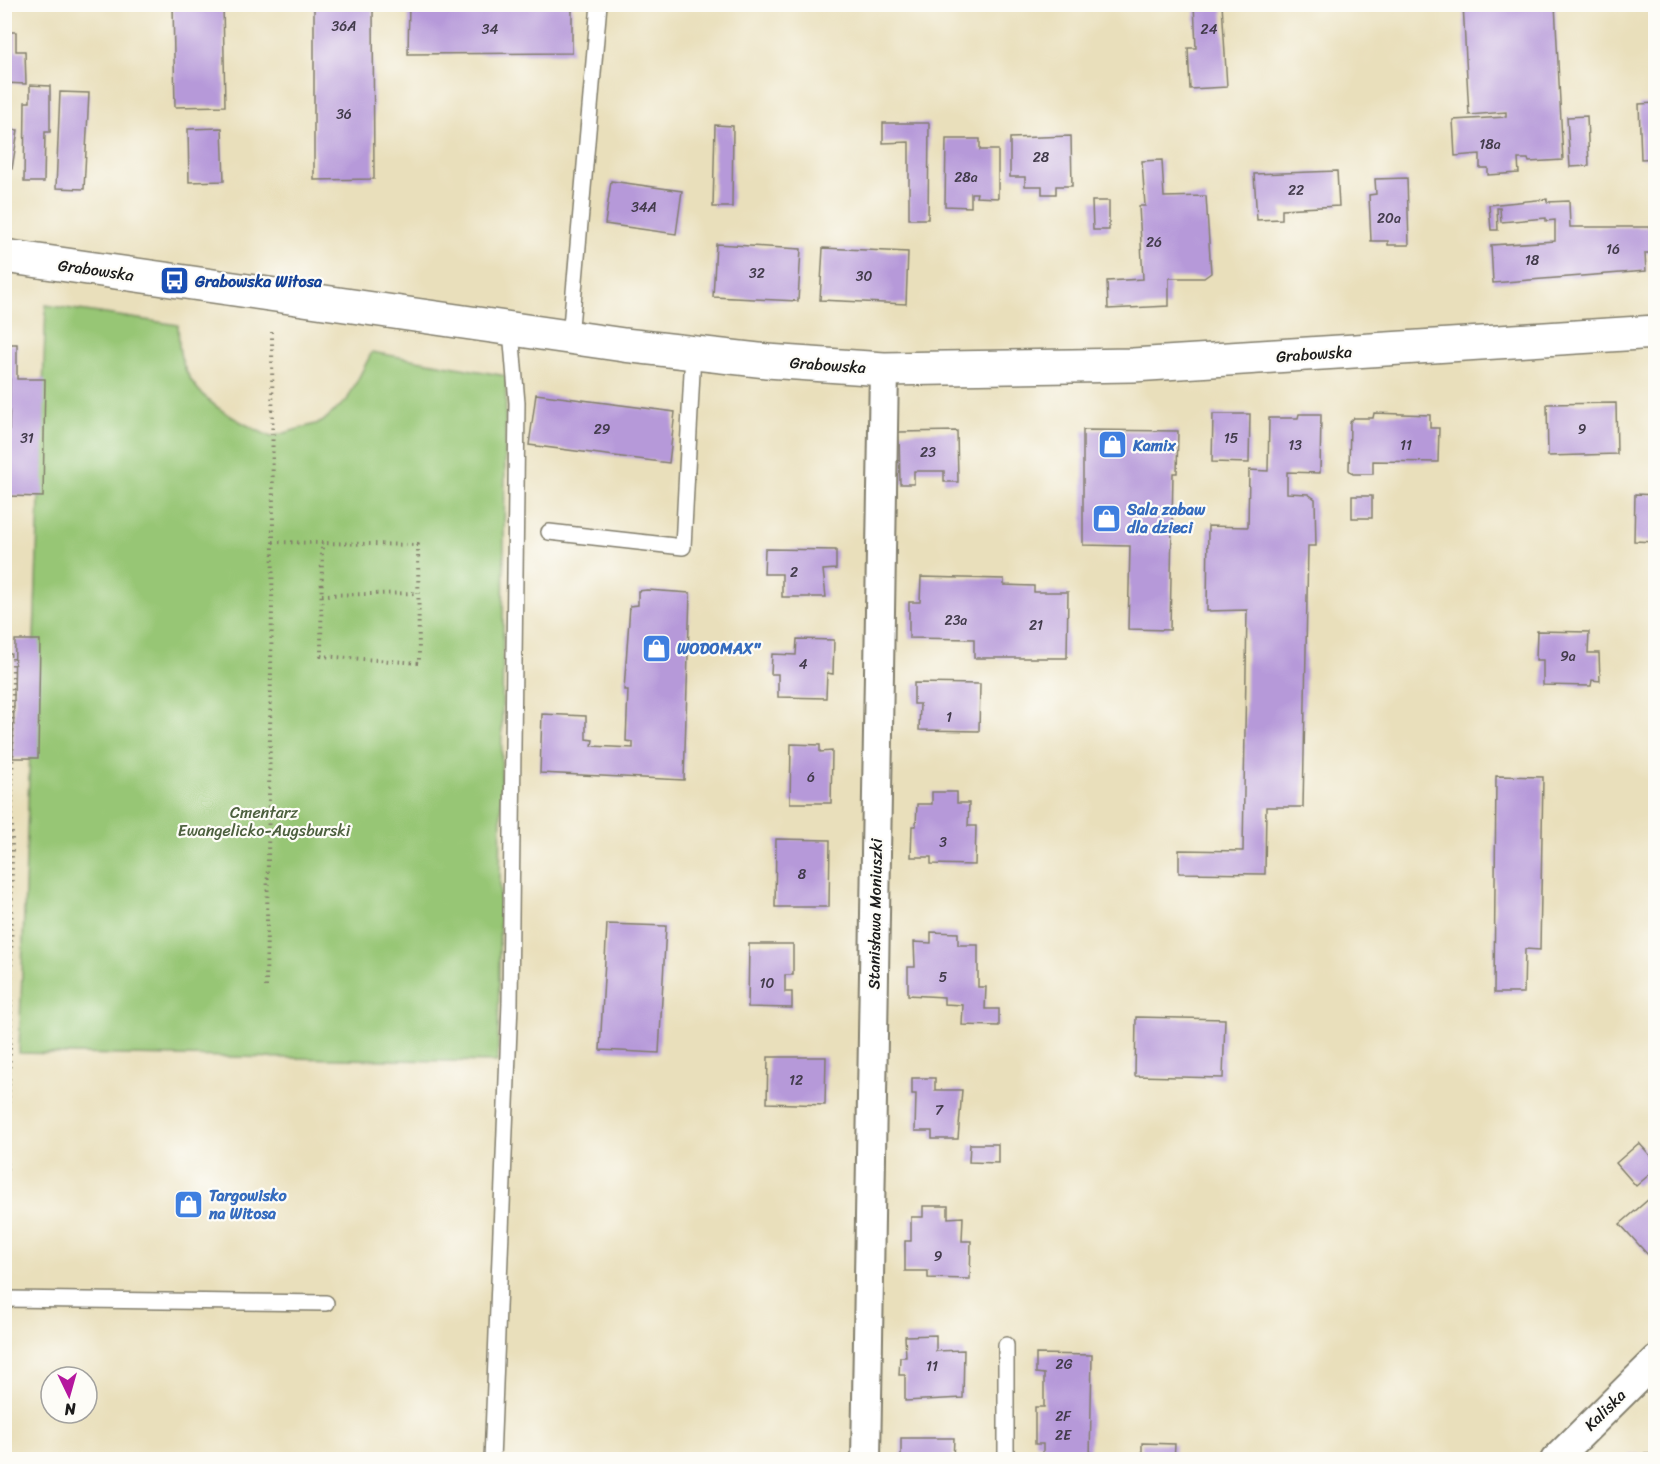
<svg xmlns="http://www.w3.org/2000/svg" width="1660" height="1464" font-family="Sriracha,sans-serif">
<style>
.green{fill:#97c674;stroke:#5a7148;stroke-width:1.5}
.building{fill:#b699d9}
.lines{fill:none;stroke-linecap:round;stroke-linejoin:round}
.service-casing{stroke:#827e6c;stroke-width:18}
.minor-casing{stroke:#827e6c;stroke-width:32}
.tertiary-casing{stroke:#827e6c;stroke-width:36}
.path{stroke:#827e6c;stroke-width:4;stroke-dasharray:1.5 4.5;stroke-linecap:butt}
.service{stroke:#fff;stroke-width:15}
.minor{stroke:#fff;stroke-width:28}
.tertiary{stroke:#fff;stroke-width:33}
.labels{text-anchor:middle;dominant-baseline:central;stroke-width:4.5;stroke-linejoin:round;paint-order:stroke}
.number-label{font-size:14px;fill:#423b4b}
.street-label{font-size:16px;fill:#1c1c1c;stroke:#fdfcf7}
.transit-label{font-size:16px;font-weight:bold;fill:#164399;stroke:#fdfcf7;text-anchor:start}
.shop-label{font-size:16px;font-weight:bold;fill:#366cbe;stroke:#fdfcf7;text-anchor:start}
.park-label{font-size:16px;fill:#4d603f;stroke:#fdfcf7}
</style>
<rect width="100%" height="100%" fill="#fdfcf7"/>
<filter id="ink" filterUnits="userSpaceOnUse"><feTurbulence type="fractalNoise" baseFrequency=".0167" numOctaves="2"/><feDisplacementMap in="SourceGraphic" scale="12" xChannelSelector="R" yChannelSelector="G"/><feConvolveMatrix kernelMatrix="1 2 1 2 8 2 1 2 1" color-interpolation-filters="sRGB"/></filter>
<filter id="wash" filterUnits="userSpaceOnUse"><feTurbulence type="fractalNoise" baseFrequency=".008" numOctaves="4" result="noise"/><feDisplacementMap in="SourceGraphic" scale="24" xChannelSelector="R" yChannelSelector="G"/><feGaussianBlur stdDeviation="1.35" result="paint"/><feColorMatrix in="noise" values="0 0 0 0 0 0 0 0 0 0 0 0 0 0 0 0 0 1.4 0 .05"/><feComposite in="paint" operator="in"/></filter>
<g filter="url(#wash)">
<rect width="100%" height="100%" fill="#e9dfbb"/>
<path class="green" d="M46,305l132,20c1,10 0,22 3,32 11,43 54,63 90,80l51,-15 25,-22 25,-48 134,24 -8,686 -479,-9z"/>
<g id="blocks">
<g class="building">
<path d="M173,4h50l2,102 -50,1z"/>
<path d="M314,4h59l1,175 -60,1z"/>
<path d="M409,4h163v49l-164,1z"/>
<path d="M1194,4h28l5,83 -37,2 -2,-41h8z"/>
<path d="M1463,4h92l8,156 -34,2 -1,-3h-10l1,14 -31,2v-7h-8v-14l-25,2 -2,-36 53,-3v-5l-37,3z"/>
<path d="M4,32h12v19h9l1,33 -22,-1z"/>
<path d="M30,85l20,1v46h-5l-1,50h-20l1,-80h5z"/>
<path d="M60,92l29,1 -5,96 -28,-1z"/>
<path d="M1656,103v55l-15,1 -2,-55z"/>
<path d="M1587,116l2,50 -19,1 -3,-50z"/>
<path d="M883,123h46l-1,96h-19v-77l-26,1z"/>
<path d="M715,125l18,1 -1,81h-19z"/>
<path d="M222,128l2,53 -35,1 -1,-53z"/>
<path d="M4,129l14,1 -6,39 -8,-1z"/>
<path d="M1071,136l1,50h-16v8h-14v-8h-17v-9h-15v-39z"/>
<path d="M946,139h34v11h18v48l-22,-1 1,-4h-6v14l-26,-1z"/>
<path d="M1162,160l2,37 42,-1 5,77 -7,5h-35v28l-61,3 -1,-28 36,-2 -4,-73h6l-3,-45z"/>
<path d="M1337,171l2,35 -57,3v10l-25,1 -3,-46z"/>
<path d="M1407,178l2,67h-21v-4h-17l-2,-46 7,-1 -1,-15z"/>
<path d="M611,181l71,10 -6,43 -71,-10z"/>
<path d="M1547,199v3l22,-1 1,26h84l2,26h-11l1,18 -153,12 -2,-38 64,-4v-21l-9,1v-3l-45,4 -1,-14h-3l1,22h-7l-2,-25z"/>
<path d="M1092,201h17v29h-16z"/>
<path d="M716,244l85,5 -3,52 -85,-4z"/>
<path d="M823,248l85,4 -2,52 -86,-4z"/>
<path d="M4,344h13v35h28l-2,118 -35,-1 2,-117h-6z"/>
<path d="M536,394l139,18 -6,51 -140,-18z"/>
<path d="M1616,403l1,51 -69,2 -1,-52z"/>
<path d="M1374,413l56,2v13h9l-1,34 -65,-1v13h-20l-4,-4 1,-48 4,-4h19z"/>
<path d="M1213,414h37l-1,49 -37,-1z"/>
<path d="M1299,414h22l-1,59 -33,-1v21l21,1 7,5 1,47h-8l-5,261h-37l-1,67 -86,-1v-23l64,1 4,-241 -40,1 1,-85 40,1 1,-57 19,1 1,-53h29z"/>
<path d="M1083,430l95,1 -1,42h-4l-3,157 -42,-1 2,-83 -47,-1z"/>
<path d="M957,431l1,51h-14v-11h-30v13h-14l-1,-52z"/>
<path d="M1635,494l21,1v47l-22,-1z"/>
<rect x="1352" y="496" width="20" height="22"/>
<path d="M765,549l71,1v19l-13,1 3,27h-44v-23h-18z"/>
<path d="M921,577l83,2v6l30,1v6h34l-1,66h-93v-19l-65,-1v-36h11z"/>
<path d="M647,590l43,3 -6,187 -144,-7 2,-59 44,2v23l7,1 -1,6 41,2v-6l-7,-1 2,-51h-4l6,-84 8,-1v-14z"/>
<path d="M1537,631l52,1 -1,21h11l1,28 -8,-1 -1,6 -48,-1v-25h-7z"/>
<path d="M797,639l37,1 -1,34 -6,-1 -1,25 -48,-1v-23h-7l1,-20 24,1z"/>
<path d="M15,640h25l-2,118h-25z"/>
<path d="M914,683l66,1 -1,47 -60,-1 1,-26h-6z"/>
<path d="M791,744l29,1v7l12,-1 -1,52h-41z"/>
<path d="M1496,776l47,1 -3,173 -15,-1 -1,44h-30z"/>
<path d="M932,792h25v11h12l-1,23h8l-1,39 -44,-1v-7h-20l1,-31h4l1,-22h15z"/>
<path d="M776,839l54,1 -1,67h-54z"/>
<path d="M607,924l59,2 -7,127 -59,-3z"/>
<path d="M931,932l27,1v12h20v42h8l-1,22h14v17l-37,-1 1,-20 -19,-1v-7l-36,-2v-28h7l-1,-25 17,1z"/>
<path d="M749,944h44v31h-8v17h7v16l-44,-1z"/>
<path d="M1136,1017l89,2 -2,59 -88,-2z"/>
<path d="M768,1057h58l-1,48 -58,-2z"/>
<path d="M912,1078h23v12h27l-4,49h-26v-8h-17l1,-37h-4z"/>
<path d="M1639,1143l17,19v7l-20,17 -20,-23z"/>
<path d="M970,1144h28v19l-29,-1z"/>
<path d="M1656,1193v54l-8,8 -28,-31z"/>
<path d="M923,1206h25v12l15,-1 -1,24h9l-1,38 -42,-1v-7h-23v-30h6v-24h12z"/>
<path d="M936,1335v16l28,-1 -1,48 -58,3v-26h-6l1,-18h6l-1,-21z"/>
<path d="M1036,1354l56,1 -2,105h-47v-16h-8v-37h9v-33l-8,-1z"/>
<path d="M901,1438h53l-1,22h-52z"/>
<path d="M1142,1443l33,1 -1,16h-32z"/>
<path d="M1630,1454h26v6h-29z"/>
</g>
</g>
</g>
<g filter="url(#ink)">
<use href="#blocks" fill-opacity="0" stroke="#827e6c" stroke-width="1.5"/>
<g class="lines">
<defs>
<g id="service">
<path d="M570,338l29,-334"/>
<path d="M549,532l134,15 10,-194"/>
<path d="M4,1299l322,4"/>
<path d="M492,1460l18,-457 7,-600 -6,-72"/>
<path d="M1006,1460v-115"/>
</g>
<g id="minor">
<path d="M866,1460l18,-1091"/>
<path d="M1555,1460l101,-100"/>
</g>
<path id="tertiary" d="M4,256l620,89 143,16 117,8 249,-4 523,-33"/>
</defs>
<use href="#service" class="service-casing"/>
<use href="#minor" class="minor-casing"/>
<use href="#tertiary" class="tertiary-casing"/>
<g class="path">
<path d="M273,542l145,3 1,118 -98,-7 1,-113"/>
<path d="M322,595l96,-2"/>
<path d="M4,655h9l-2,359 -7,241"/>
<path d="M4,969h8"/>
<path d="M266,987l7,-445 -1,-210"/>
</g>
<use href="#service" class="service"/>
<use href="#minor" class="minor"/>
<use href="#tertiary" class="tertiary"/>
</g>
</g>
<defs>
<symbol id="bus-square" viewBox="-11 -11 22 22"><rect x="-9" y="-9" width="18" height="18" rx="4" fill="#1a4fb4" stroke="#fdfcf7"/><path d="M-5-6H5V4H4V6H2V4H-2V6H-4V4H-5ZM-3.5-4V0h7V-4ZM-3.5 1.2v1.5H-2V1.2ZM2 1.2v1.5H3.5V1.2Z" fill="#fff"/></symbol>
<symbol id="shop-square" viewBox="-11 -11 22 22"><rect x="-9" y="-9" width="18" height="18" rx="4" fill="#3f7fe0" stroke="#fdfcf7"/><path d="M-5-2.5h2.3a2.7 3.5 0 0 1 5.4 0H5L5.5 6h-11ZM-1.5-2.5h3a1.5 2.3 0 0 0-3 0Z" fill="#fff"/></symbol>
</defs>
<g fill-rule="evenodd">
<use href="#bus-square" x="158" y="264" width="33" height="33"/>
<use href="#shop-square" x="1096" y="428" width="33" height="33"/>
<use href="#shop-square" x="1090" y="502" width="33" height="33"/>
<use href="#shop-square" x="640" y="632" width="33" height="33"/>
<use href="#shop-square" x="172" y="1188" width="33" height="33"/>
</g>
<g class="labels">
<g class="number-label">
<text x="344" y="26">36A</text>
<text x="490" y="29">34</text>
<text x="1209" y="29">24</text>
<text x="344" y="114">36</text>
<text x="1490" y="144">18a</text>
<text x="1041" y="157">28</text>
<text x="966" y="177">28a</text>
<text x="1296" y="190">22</text>
<text x="644" y="207">34A</text>
<text x="1389" y="218">20a</text>
<text x="1154" y="242">26</text>
<text x="1613" y="249">16</text>
<text x="1532" y="260">18</text>
<text x="757" y="273">32</text>
<text x="864" y="276">30</text>
<text x="602" y="429">29</text>
<text x="1582" y="429">9</text>
<text x="27" y="438">31</text>
<text x="1231" y="438">15</text>
<text x="1295" y="445">13</text>
<text x="1406" y="445">11</text>
<text x="928" y="452">23</text>
<text x="794" y="572">2</text>
<text x="956" y="620">23a</text>
<text x="1036" y="625">21</text>
<text x="1568" y="656">9a</text>
<text x="803" y="664">4</text>
<text x="949" y="717">1</text>
<text x="811" y="777">6</text>
<text x="943" y="842">3</text>
<text x="802" y="874">8</text>
<text x="943" y="977">5</text>
<text x="767" y="983">10</text>
<text x="796" y="1080">12</text>
<text x="939" y="1110">7</text>
<text x="938" y="1256">9</text>
<text x="1064" y="1364">2G</text>
<text x="932" y="1366">11</text>
<text x="1063" y="1416">2F</text>
<text x="1063" y="1435">2E</text>
</g>
<g class="street-label">
<text transform="translate(96 270) rotate(8)">Grabowska</text>
<text transform="translate(1314 354) rotate(-4)">Grabowska</text>
<text transform="translate(828 365) rotate(4)">Grabowska</text>
<text transform="translate(875 914) rotate(-89)">Stanisława Moniuszki</text>
<text transform="translate(1605 1410) rotate(-45)">Kaliska</text>
</g>
<g class="transit-label">
<text x="195" y="281">Grabowska Witosa</text>
</g>
<g class="shop-label">
<text x="1133" y="445">Kamix</text>
<text x="1127" y="509">Sala zabaw<tspan x="1127" dy="18">dla dzieci</tspan></text>
<text x="677" y="648">WODOMAX"</text>
<text x="209" y="1195">Targowisko<tspan x="209" dy="18">na Witosa</tspan></text>
</g>
<g class="park-label">
<text x="264" y="812">Cmentarz<tspan x="264" dy="18">Ewangelicko-Augsburski</tspan></text>
</g>
</g>
<rect width="1660" height="1464" fill="none" stroke="#fdfcf7" stroke-width="24"/>
<g transform="translate(69 1395) rotate(175)"><circle r="28" fill="#fdfcf7" stroke="#a3a29f" stroke-width="1.5"/>
<path d="M0-4.5L10 22L0 15L-10 22Z" fill="#b5179e"/>
<text y="-9" font-size="16" font-weight="bold" text-anchor="middle" fill="#1c1c1c">N</text>
</g>
</svg>
